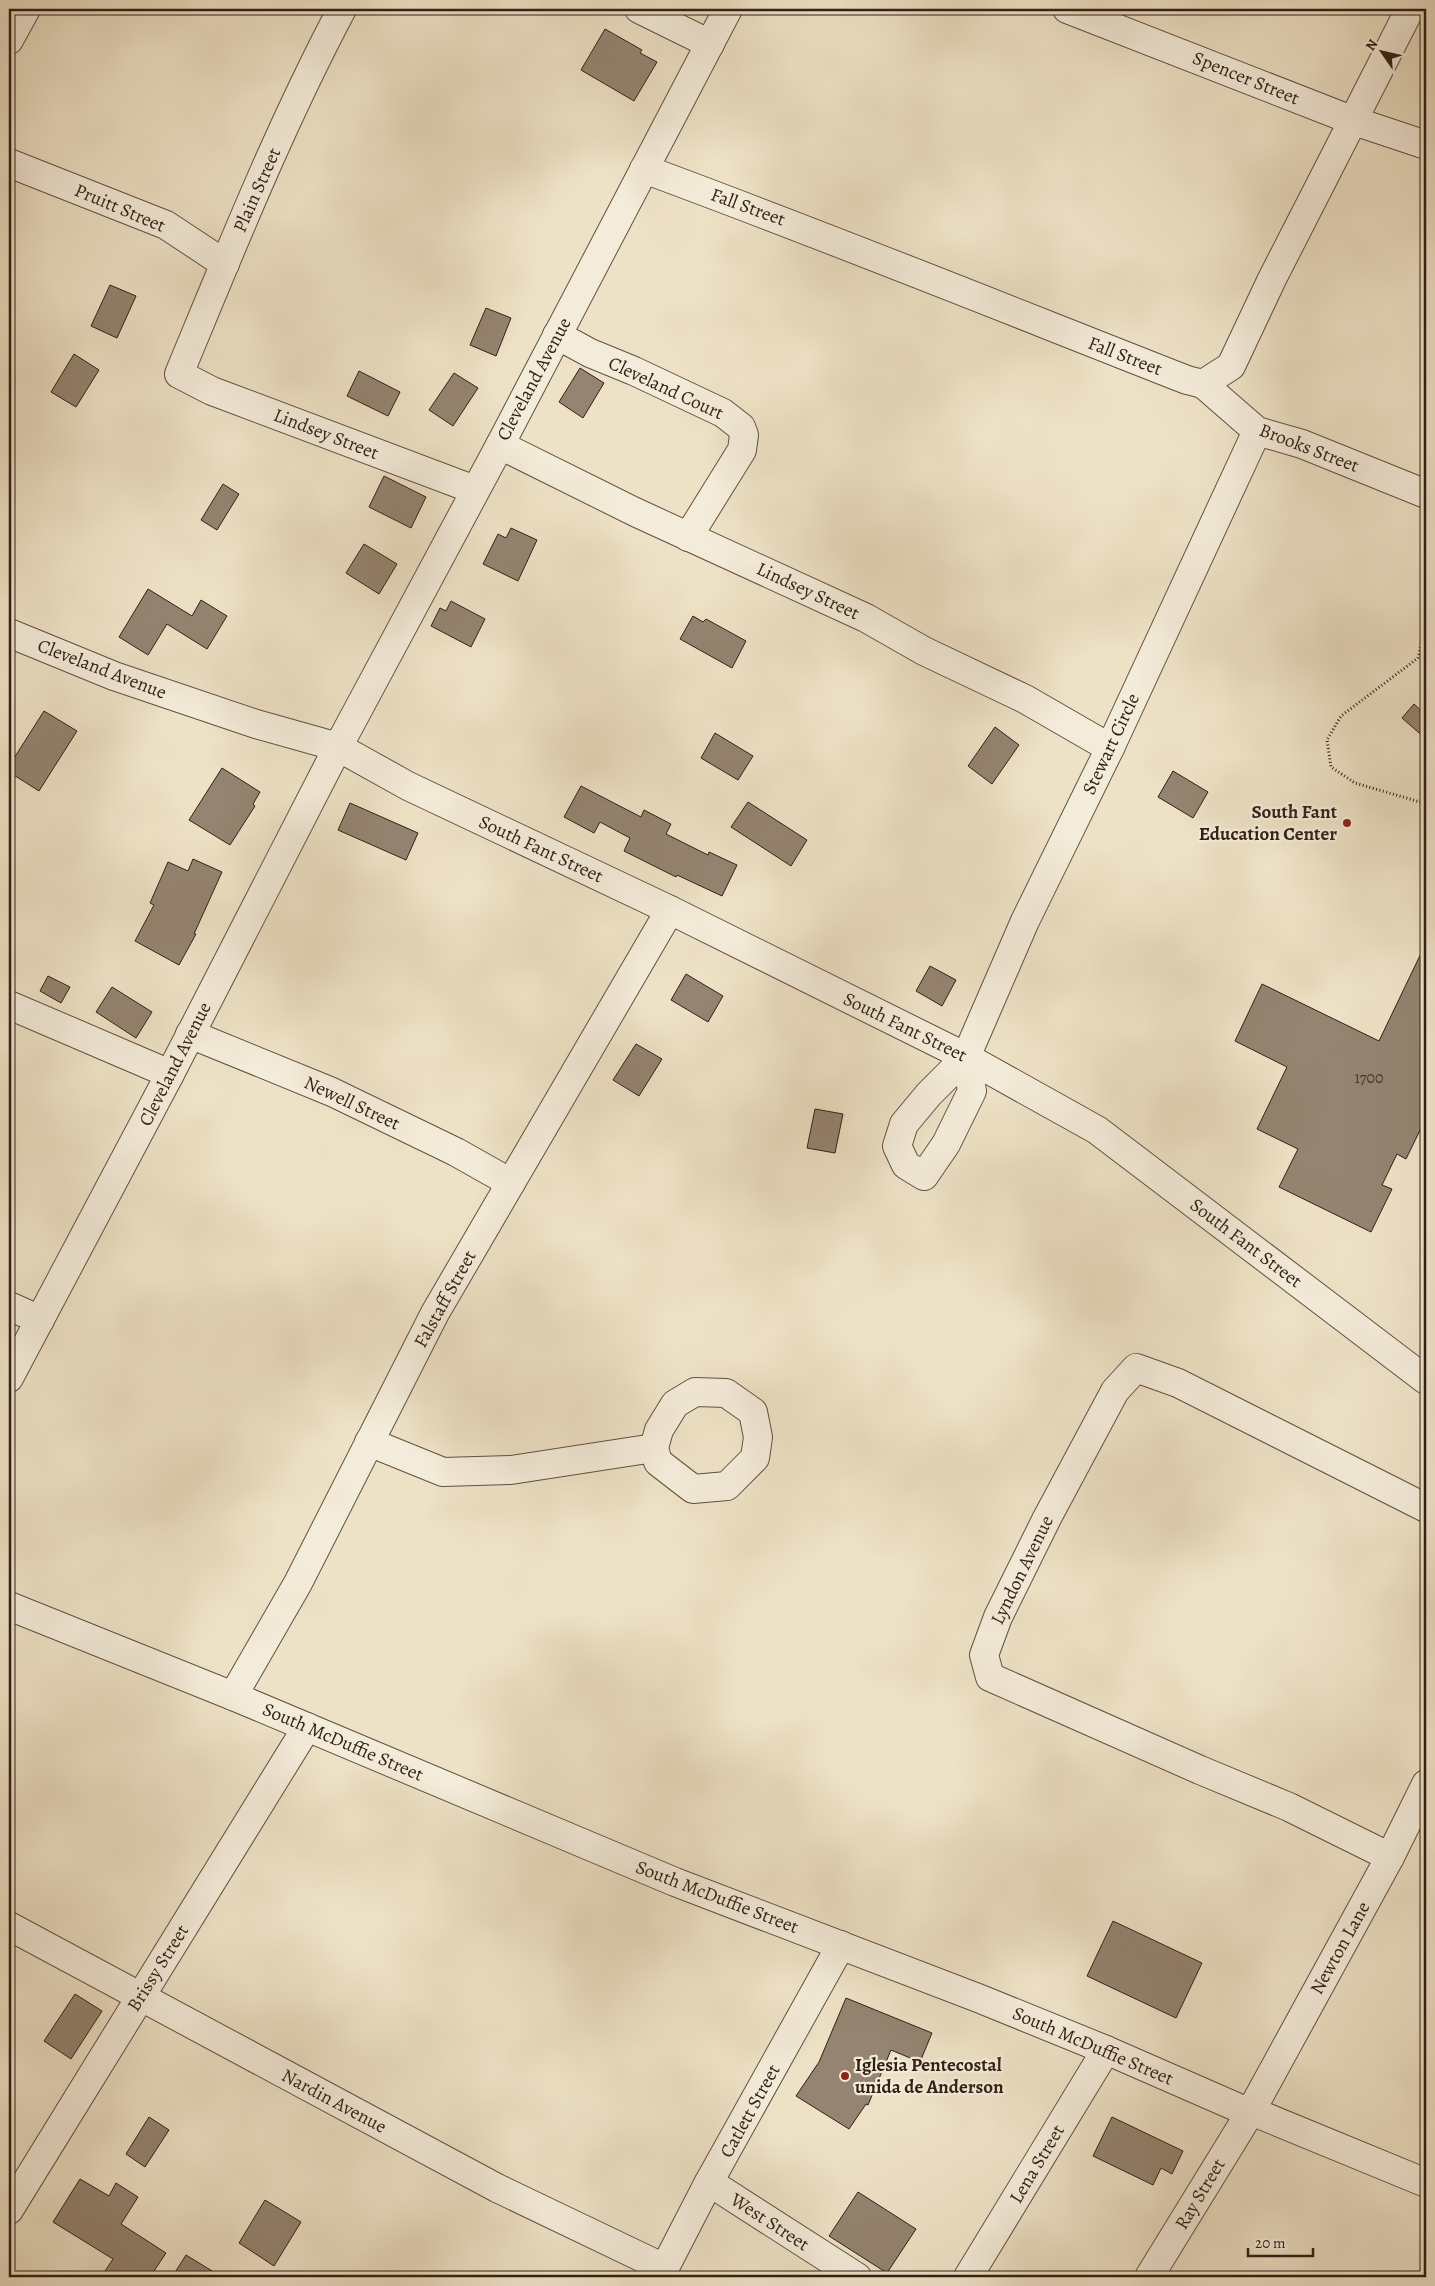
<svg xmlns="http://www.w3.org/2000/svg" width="1435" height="2286" font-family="Alegreya,serif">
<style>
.building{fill:#948471;stroke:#321f14}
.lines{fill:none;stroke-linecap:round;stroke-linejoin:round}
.minor-casing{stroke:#615040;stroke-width:30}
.path{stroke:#321f14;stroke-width:3;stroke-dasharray:1 2.5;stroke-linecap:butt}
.minor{stroke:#f4ecda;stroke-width:28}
.poi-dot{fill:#8f2418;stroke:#f4ecda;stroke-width:2}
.labels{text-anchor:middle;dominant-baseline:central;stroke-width:4.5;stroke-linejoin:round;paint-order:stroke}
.number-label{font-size:16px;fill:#4a382b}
.street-label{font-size:19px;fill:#321f14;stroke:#f4ecda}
.poi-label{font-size:19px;font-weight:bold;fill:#321f14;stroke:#f4ecda;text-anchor:end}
</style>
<rect width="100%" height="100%" fill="#eee2c6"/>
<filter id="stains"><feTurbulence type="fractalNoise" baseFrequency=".004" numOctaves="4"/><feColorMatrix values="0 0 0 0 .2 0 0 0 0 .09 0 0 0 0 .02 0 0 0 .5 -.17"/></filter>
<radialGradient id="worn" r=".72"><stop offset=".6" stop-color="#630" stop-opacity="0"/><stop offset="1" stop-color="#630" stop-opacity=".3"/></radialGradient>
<g class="building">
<path d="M605,29l37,21 -2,3 17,9 -23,39 -53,-31z"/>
<path d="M110,285l26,11 -19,42 -26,-12z"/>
<path d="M486,308l25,10 -15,38 -26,-11z"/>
<path d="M74,354l25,16 -23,37 -25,-15z"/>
<path d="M580,368l24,15 -21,35 -24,-16z"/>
<path d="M359,371l41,21 -12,24 -41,-20z"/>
<path d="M454,373l24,15 -25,38 -24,-16z"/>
<path d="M384,476l42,21 -15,31 -42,-21z"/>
<path d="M223,484l16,10 -22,36 -16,-10z"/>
<path d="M511,528l26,12 -19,41 -35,-17 15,-30 8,4z"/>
<path d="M364,544l33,20 -18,30 -33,-21z"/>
<path d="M148,589l44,27 9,-16 26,16 -20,33 -40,-25 -19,31 -29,-18z"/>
<path d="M451,601l34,18 -14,28 -40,-21 9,-18 6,3z"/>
<path d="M693,616l10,6 3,-3 40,22 -14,27 -52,-29z"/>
<path d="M1414,704l12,11v24l-24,-21z"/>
<path d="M44,711l33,20 -38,60 -30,-19v-6z"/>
<path d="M995,727l24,18 -27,39 -24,-18z"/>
<path d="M715,733l38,23 -15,24 -37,-22z"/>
<path d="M222,768l38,24 -7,12 2,2 -25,39 -41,-25z"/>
<path d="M1173,771l35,21 -15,26 -35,-21z"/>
<path d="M581,786l60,31 3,-7 27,14 -5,10 42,21 1,-3 28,13 -15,31 -45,-21 -1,2 -52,-26 6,-13 -30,-16 -6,11 -30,-16z"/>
<path d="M748,802l59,38 -16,26 -60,-39z"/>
<path d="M350,803l68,30 -12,27 -68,-30z"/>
<path d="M193,859l29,13 -28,62h2l-17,31 -44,-24 19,-36 -4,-2 18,-41 20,9z"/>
<path d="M1426,943v175l-20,41 -9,-5 -15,31 10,4 -21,43 -92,-45 19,-38 -41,-20 30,-62 -52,-26 27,-57 117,57z"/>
<path d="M930,966l26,14 -14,26 -26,-15z"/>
<path d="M686,974l37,22 -15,26 -37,-22z"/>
<path d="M48,976l22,11 -9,16 -21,-12z"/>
<path d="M112,987l40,25 -16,26 -40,-26z"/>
<path d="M636,1044l26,15 -23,37 -26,-16z"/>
<path d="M815,1109l28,5 -8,39 -28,-5z"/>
<path d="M1113,1921l89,42 -26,55 -89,-42z"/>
<path d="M75,1994l27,17 -31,48 -27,-18z"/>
<path d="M846,1998l86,35 -12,29 -29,-12 -23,55 -2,-1 -17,25 -53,-33 23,-34z"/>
<path d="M149,2117l20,13 -24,37 -19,-13z"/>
<path d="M1112,2117l71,34 -11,23 -11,-6 -8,17 -60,-29z"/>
<path d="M80,2179l29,17 7,-13 22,14 -17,27 45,29 -16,24h-49l12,-18 -60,-37z"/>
<path d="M858,2192l58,37 -29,44 -58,-37z"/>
<path d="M265,2200l36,22 -27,44 -35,-23z"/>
<path d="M186,2255l36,22h-50z"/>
</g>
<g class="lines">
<defs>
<g id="minor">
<path d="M342,9c-62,117 -112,242 -163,365l33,17 263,99"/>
<path d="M639,9l71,35"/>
<path d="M1067,9l287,112 72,24"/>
<path d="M9,40l17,-31"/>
<path d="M9,163l157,62 59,39"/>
<path d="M644,169c182,67 362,140 543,211l16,4 28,-18 41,-87 138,-270"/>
<path d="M557,335l33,18 44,18 89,42 18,14 3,8 -2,15 -54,87"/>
<path d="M1203,384l54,47 45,13 124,50"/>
<path d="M500,445l135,67 231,106 58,33 101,48 85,49"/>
<path d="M9,633l105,43 142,48 82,23 70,39 262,124 296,147 131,73 329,250"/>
<path d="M9,1005l161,69"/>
<path d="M190,1034l142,58 124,60 55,31"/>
<path d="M966,1057l6,34 -26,53 -22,32 -18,-11 -9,-19 7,-22 25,-30 37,-37 59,-136 85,-173 147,-317"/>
<path d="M9,1306l31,14"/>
<path d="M9,1378l161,-304 168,-327 162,-302 228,-436"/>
<path d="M369,1442l74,30 68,-2 143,-22 5,-18 16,-26 20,-12 31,1 27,19 5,25 -3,21 -28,28 -34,3 -35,-27 -4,-14"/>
<path d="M9,1606l224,90 442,186 303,116 128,52 135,59 10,2 175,72"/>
<path d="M233,1696l65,-113 137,-270 235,-403"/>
<path d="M1390,1857l-101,-50 -89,-37 -210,-93 -6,-22 14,-38 49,-99 68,-127 21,-23 42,15 248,125"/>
<path d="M9,1926l488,262 167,80"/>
<path d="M709,2182l148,95"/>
<path d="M9,2210l298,-483"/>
<path d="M660,2277l49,-95 132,-237"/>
<path d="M968,2277l138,-227"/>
<path d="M1149,2277l102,-166 139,-254 36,-73"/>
</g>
</defs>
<use href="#minor" class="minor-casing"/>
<path class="path" d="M1426,595l-2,36 -6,27 -77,58 -14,24 4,27 24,16 65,19 6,-3"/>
<use href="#minor" class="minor"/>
</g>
<g class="poi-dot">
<circle cx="1347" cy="823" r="5"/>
<circle cx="845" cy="2076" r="5"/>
</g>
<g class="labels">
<g class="number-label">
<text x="1369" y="1078">1700</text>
</g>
<g class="street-label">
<text transform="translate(1246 78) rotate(22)">Spencer Street</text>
<text transform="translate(257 190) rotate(-66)">Plain Street</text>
<text transform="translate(748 207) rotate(20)">Fall Street</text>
<text transform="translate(120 208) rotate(23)">Pruitt Street</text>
<text transform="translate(1125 356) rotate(21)">Fall Street</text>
<text transform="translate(534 379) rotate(-62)">Cleveland Avenue</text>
<text transform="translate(666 388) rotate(25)">Cleveland Court</text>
<text transform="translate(326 434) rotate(21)">Lindsey Street</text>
<text transform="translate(1309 448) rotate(21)">Brooks Street</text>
<text transform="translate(808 591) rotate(25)">Lindsey Street</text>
<text transform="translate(102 669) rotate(21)">Cleveland Avenue</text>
<text transform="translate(1111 744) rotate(-65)">Stewart Circle</text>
<text transform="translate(541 849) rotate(25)">South Fant Street</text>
<text transform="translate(905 1027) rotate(26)">South Fant Street</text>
<text transform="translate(175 1064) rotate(-63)">Cleveland Avenue</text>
<text transform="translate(352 1103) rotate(25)">Newell Street</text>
<text transform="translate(1246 1243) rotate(37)">South Fant Street</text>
<text transform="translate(445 1299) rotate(-61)">Falstaff Street</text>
<text transform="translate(1022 1570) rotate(-64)">Lyndon Avenue</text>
<text transform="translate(343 1742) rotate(23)">South McDuffie Street</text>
<text transform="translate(717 1897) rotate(21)">South McDuffie Street</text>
<text transform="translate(1340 1948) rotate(-61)">Newton Lane</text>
<text transform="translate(158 1968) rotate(-58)">Brissy Street</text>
<text transform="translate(1093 2046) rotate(23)">South McDuffie Street</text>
<text transform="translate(334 2101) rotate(28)">Nardin Avenue</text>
<text transform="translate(750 2111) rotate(-61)">Catlett Street</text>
<text transform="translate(1037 2164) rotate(-59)">Lena Street</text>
<text transform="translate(1200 2194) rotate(-59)">Ray Street</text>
<text transform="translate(770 2222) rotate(33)">West Street</text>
</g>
<g class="poi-label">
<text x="1337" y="812">South Fant<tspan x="1337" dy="22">Education Center</tspan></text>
<text x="855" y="2065" text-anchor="start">Iglesia Pentecostal<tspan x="855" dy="22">unida de Anderson</tspan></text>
</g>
</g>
<rect width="1435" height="2286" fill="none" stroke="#eee2c6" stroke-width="30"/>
<rect x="10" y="10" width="1415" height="2266" fill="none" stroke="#321f14" stroke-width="2.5"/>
<rect x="15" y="15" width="1405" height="2256" fill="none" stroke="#321f14"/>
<g transform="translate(1382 52) rotate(304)" stroke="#f4ecda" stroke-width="4" paint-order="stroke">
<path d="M0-4L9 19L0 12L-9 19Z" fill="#321f14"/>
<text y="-8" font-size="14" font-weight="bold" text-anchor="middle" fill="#321f14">N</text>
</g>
<path d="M1248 2248v8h65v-8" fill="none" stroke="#321f14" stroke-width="2.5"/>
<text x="1255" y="2248" font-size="15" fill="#321f14" stroke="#f4ecda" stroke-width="4" paint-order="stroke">20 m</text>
<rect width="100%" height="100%" filter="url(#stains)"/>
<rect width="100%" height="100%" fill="url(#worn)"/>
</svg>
